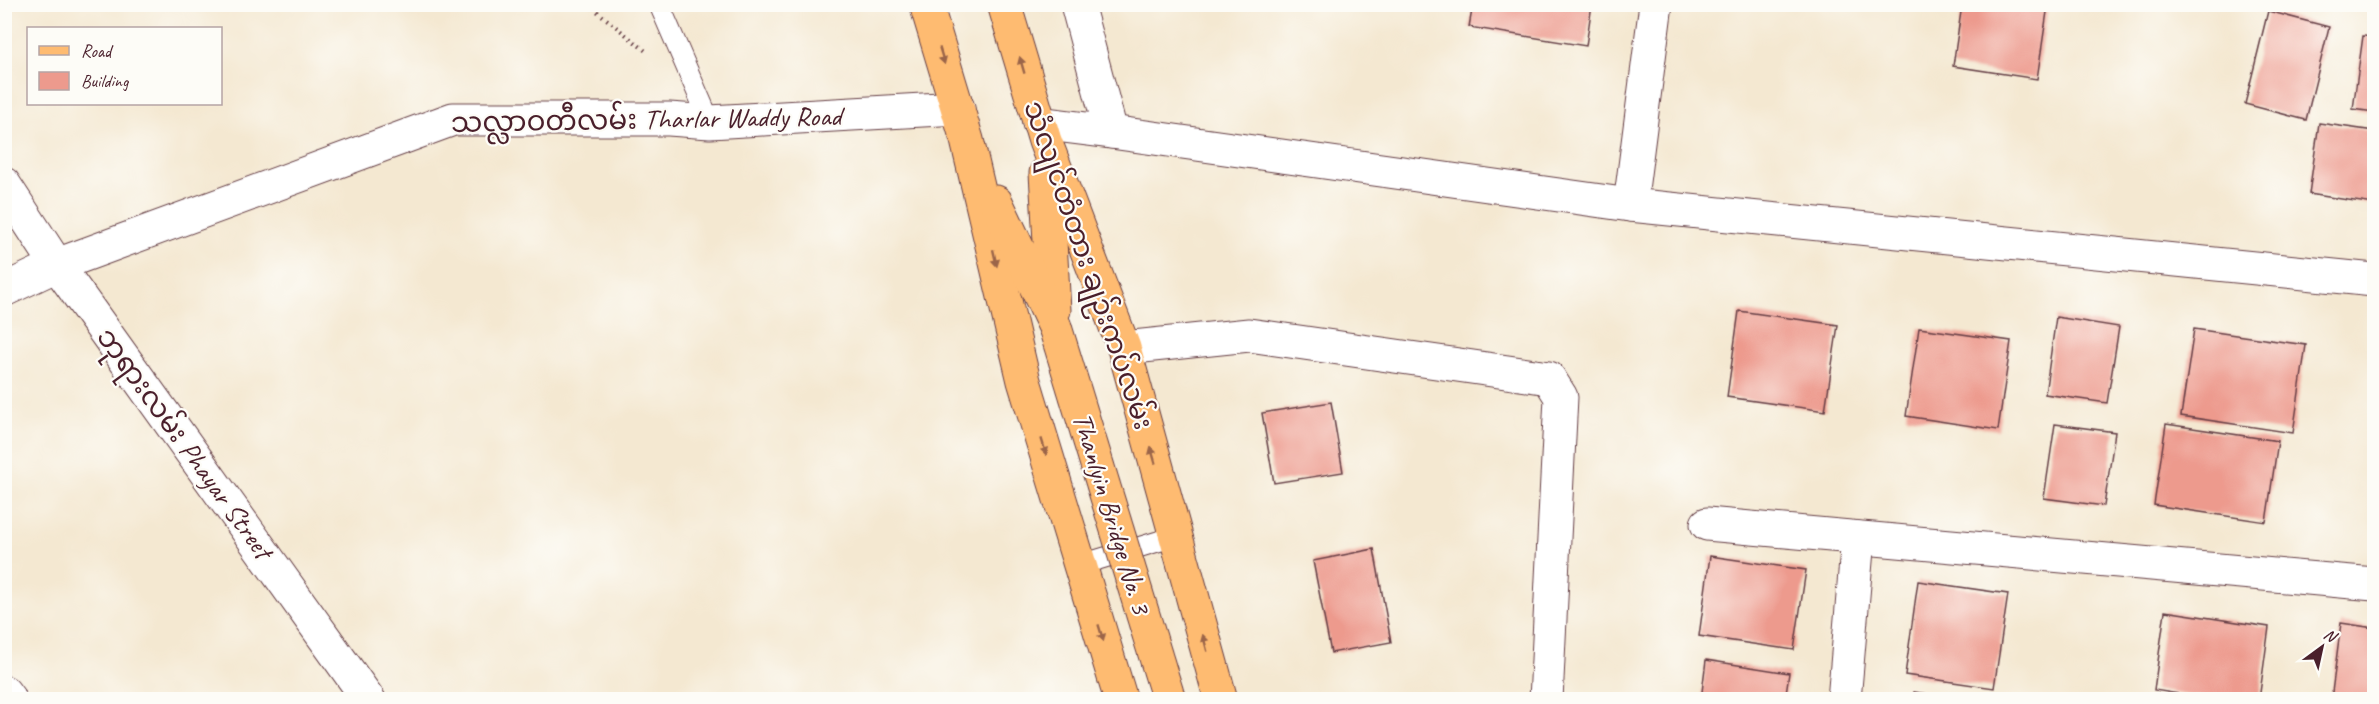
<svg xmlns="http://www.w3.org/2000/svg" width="2379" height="704" font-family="Caveat,'Noto Sans Myanmar',sans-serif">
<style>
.building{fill:#ed9a8d}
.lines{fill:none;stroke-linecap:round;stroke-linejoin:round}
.lane-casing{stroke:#643d44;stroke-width:22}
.street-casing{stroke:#643d44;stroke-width:35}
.primary-casing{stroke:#643d44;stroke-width:35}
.path{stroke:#643d44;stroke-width:4;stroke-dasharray:1.5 4.5;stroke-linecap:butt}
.lane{stroke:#fff;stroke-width:20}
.street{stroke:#fff;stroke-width:33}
.primary{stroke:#febb71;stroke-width:33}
.primary-bridge-casing{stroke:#643d44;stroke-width:35;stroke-linecap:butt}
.primary-bridge{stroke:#febb71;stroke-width:33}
.oneway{fill:#9b654a}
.labels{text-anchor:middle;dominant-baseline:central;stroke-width:4.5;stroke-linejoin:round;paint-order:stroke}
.street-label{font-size:28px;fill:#4a1f2b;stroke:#fdfcf7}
</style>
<rect width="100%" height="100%" fill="#fdfcf7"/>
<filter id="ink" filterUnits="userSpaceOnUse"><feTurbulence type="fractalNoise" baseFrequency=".0167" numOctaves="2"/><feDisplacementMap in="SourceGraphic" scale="12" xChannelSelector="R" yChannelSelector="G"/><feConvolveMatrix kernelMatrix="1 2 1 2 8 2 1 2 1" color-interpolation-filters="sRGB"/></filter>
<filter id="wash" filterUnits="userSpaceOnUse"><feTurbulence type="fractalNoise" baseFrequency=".008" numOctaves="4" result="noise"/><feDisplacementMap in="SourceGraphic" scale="24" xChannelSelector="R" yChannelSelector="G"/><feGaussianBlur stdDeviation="1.35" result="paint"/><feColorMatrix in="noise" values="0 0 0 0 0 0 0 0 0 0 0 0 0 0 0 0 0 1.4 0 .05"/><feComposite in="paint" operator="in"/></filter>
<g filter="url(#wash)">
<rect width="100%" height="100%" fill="#f4e8d1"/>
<g id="blocks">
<g class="building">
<path d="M1401,4h50v6l-50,-4z"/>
<path d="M1473,4h119l-6,42 -117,-19z"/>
<path d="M1962,5h86l-11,74 -84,-13z"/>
<path d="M2268,11l61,16 -23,93 -61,-16z"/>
<path d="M2363,36l11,1v75l-21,-3z"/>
<path d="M2319,123l55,8v73l-65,-10z"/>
<path d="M1739,311l99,14 -13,86 -98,-14z"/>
<path d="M2056,317l63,10 -12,76 -62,-9z"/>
<path d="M1919,328l92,13 -13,89 -92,-14z"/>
<path d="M2194,329l112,16 -13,88 -112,-17z"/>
<path d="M1331,402l12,70 -69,11 -12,-70z"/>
<path d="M2055,424l60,8 -11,74 -60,-8z"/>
<path d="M2166,424l112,17 -12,81 -112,-17z"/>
<path d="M1374,549l17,93 -60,11 -18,-92z"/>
<path d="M1710,556l96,14 -12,80 -95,-14z"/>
<path d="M1918,581l90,13 -14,94 -89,-13z"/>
<path d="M2165,611l104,16 -10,73h-43l-62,-10z"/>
<path d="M2341,623l33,5v72h-43z"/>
<path d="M1706,660l83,13 -4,27h-84z"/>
<path d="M1914,692l40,6v2h-41z"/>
</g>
</g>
</g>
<g filter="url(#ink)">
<use href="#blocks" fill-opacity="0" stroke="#643d44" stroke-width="1.5"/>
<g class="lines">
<defs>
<g id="lane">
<path d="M659,4l51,118"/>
<path d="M1080,565l96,-29"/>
</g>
<g id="street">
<path d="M1077,4l34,128"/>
<path d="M1039,123l72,9 519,73 744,75"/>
<path d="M4,184l53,81 312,435"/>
<path d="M1630,205l26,-201"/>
<path d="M4,290l53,-25 396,-146h216l41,3 248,-14"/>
<path d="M1124,348l125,-13 300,43 12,19 -15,303"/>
<path d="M1707,524l667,60"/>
<path d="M4,692l6,8"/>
<path d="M1844,700l14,-162"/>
</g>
<g id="primary">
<path d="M926,4l41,136 57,241 97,319"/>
<path d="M1004,4l41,137 79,207 97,352"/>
<path d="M1046,173l8,137"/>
<path d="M996,202l59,125"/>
</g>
</defs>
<use href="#lane" class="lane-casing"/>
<use href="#street" class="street-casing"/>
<use href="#primary" class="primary-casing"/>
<path class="path" d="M588,4l59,48"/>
<use href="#lane" class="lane"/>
<use href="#street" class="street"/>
<use href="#primary" class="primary"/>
<defs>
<path id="primary-bridge" d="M1055,327l114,373"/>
</defs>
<use href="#primary-bridge" class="primary-bridge-casing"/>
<use href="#primary-bridge" class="primary-bridge"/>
</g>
<defs><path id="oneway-solid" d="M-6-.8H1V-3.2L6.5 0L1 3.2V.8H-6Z" transform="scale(1.5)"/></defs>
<g class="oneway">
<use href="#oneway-solid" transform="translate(942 56) rotate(73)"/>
<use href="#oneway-solid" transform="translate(1022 65) rotate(-106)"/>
<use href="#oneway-solid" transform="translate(995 258) rotate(77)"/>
<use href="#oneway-solid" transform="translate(1044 447) rotate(73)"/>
<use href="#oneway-solid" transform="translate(1153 455) rotate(-106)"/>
<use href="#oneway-solid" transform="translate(1101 633) rotate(73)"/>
<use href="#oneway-solid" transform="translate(1205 643) rotate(-105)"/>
</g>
</g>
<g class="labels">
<g class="street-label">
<text transform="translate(646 119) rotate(-1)">သလ္လာဝတီလမ်း Tharlar Waddy Road</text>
<text transform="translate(1089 265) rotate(71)">သံလျင်တံတား ချဉ်းကပ်လမ်း</text>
<text transform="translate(185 443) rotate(54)">ဘုရားလမ်း Phayar Street</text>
<text transform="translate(1112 513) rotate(73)">Thanlyin Bridge No. 3</text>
</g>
</g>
<rect width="2379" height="704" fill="none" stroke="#fdfcf7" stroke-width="24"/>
<rect x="27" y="27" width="195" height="78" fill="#fdfcf7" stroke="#b5a4a5" stroke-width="1.5"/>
<rect x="39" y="46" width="30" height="9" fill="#febb71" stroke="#b5a4a5" stroke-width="1.5"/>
<text x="81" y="57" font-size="18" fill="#4a1f2b">Road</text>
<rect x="39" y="72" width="30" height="18" fill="#ed9a8d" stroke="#b5a4a5" stroke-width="1.5"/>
<text x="81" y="87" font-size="18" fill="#4a1f2b">Building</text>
<g transform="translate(2322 647) rotate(33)" stroke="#fdfcf7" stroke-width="4.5" paint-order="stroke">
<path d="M0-4.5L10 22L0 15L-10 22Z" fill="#4a1f2b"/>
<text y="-9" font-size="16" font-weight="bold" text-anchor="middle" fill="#4a1f2b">N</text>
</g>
</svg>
